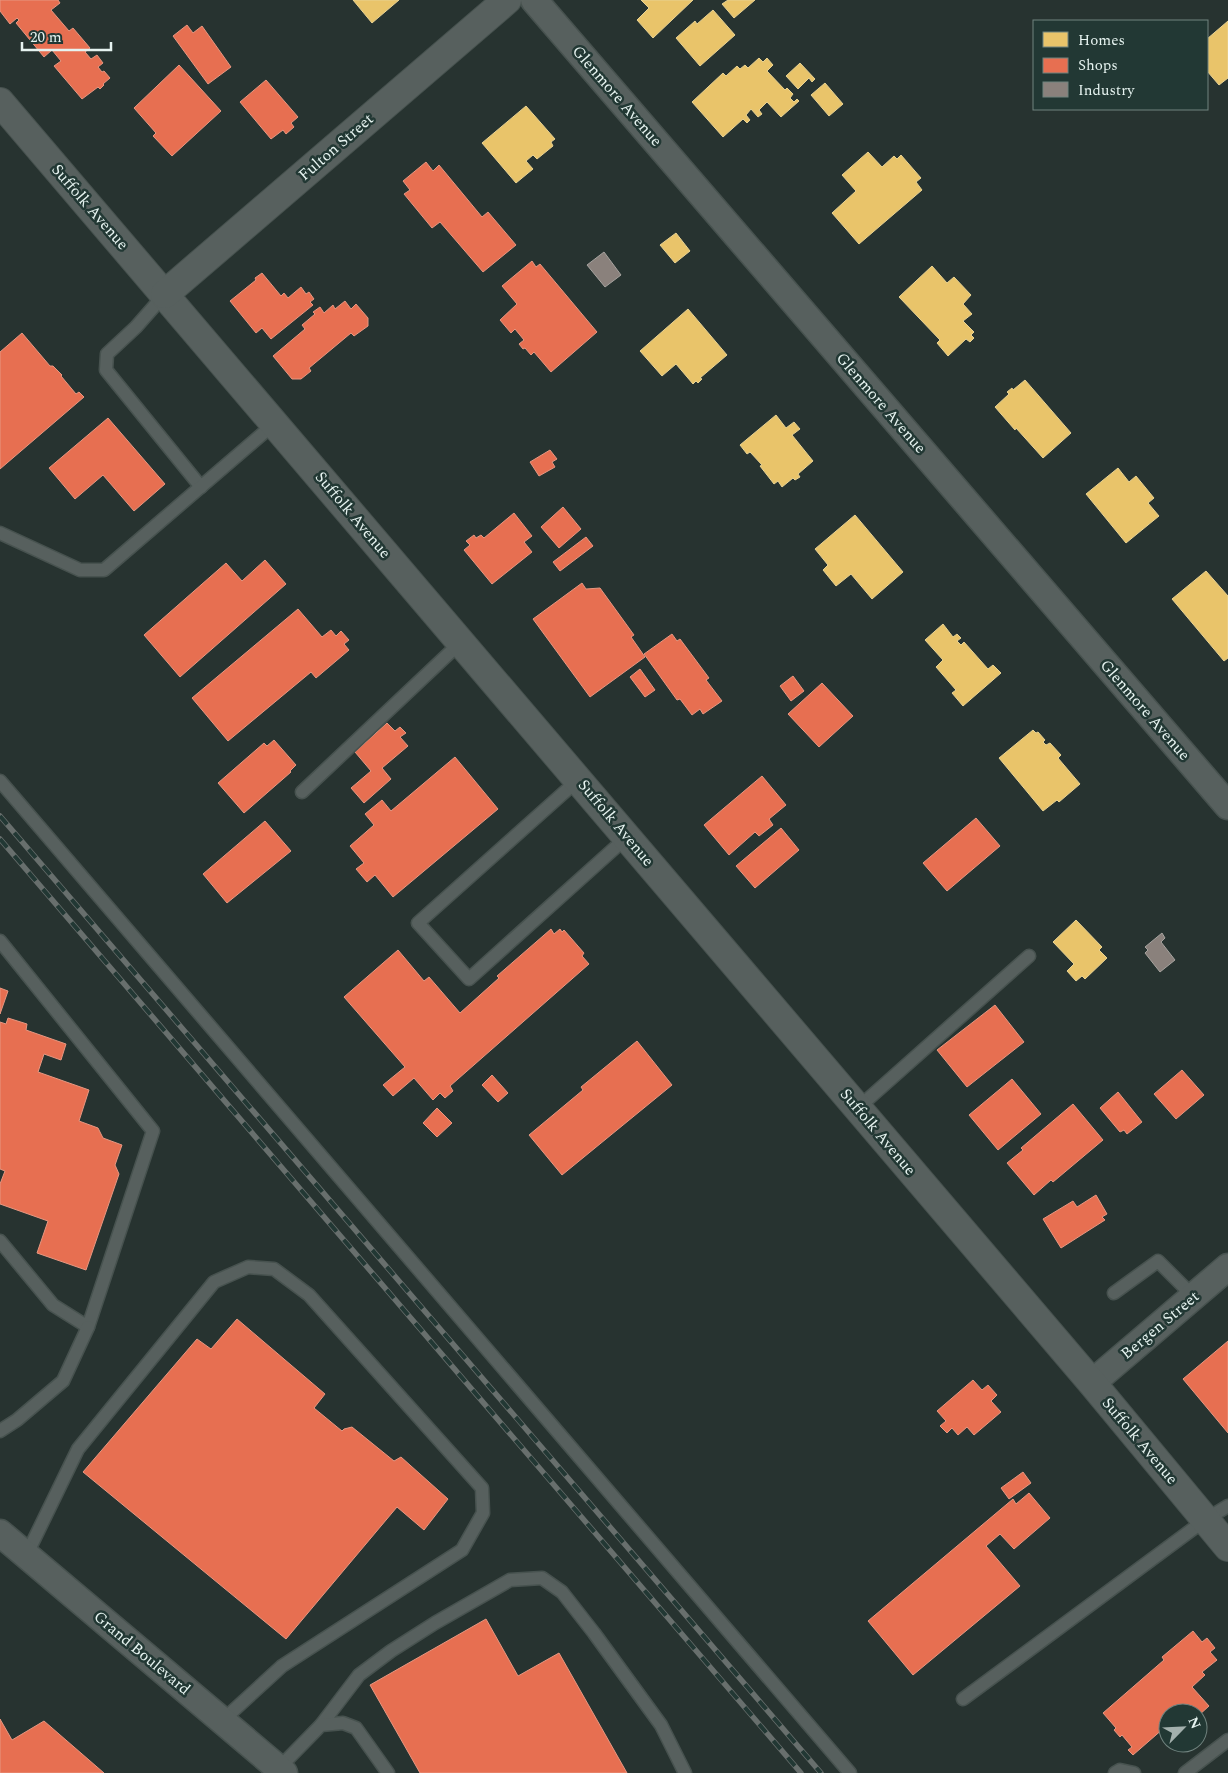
<svg xmlns="http://www.w3.org/2000/svg" width="1228" height="1773" font-family="Spectral,serif">
<style>
.homes{fill:#e9c46a;stroke:#e8d292}
.shops{fill:#e76f51;stroke:#e79781}
.industry{fill:#8a817c;stroke:#a6a39f}
.lines{fill:none;stroke-linecap:round;stroke-linejoin:round}
.lane-casing{stroke:#47524f;stroke-width:15}
.street-casing{stroke:#47524f;stroke-width:29}
.secondary-casing{stroke:#47524f;stroke-width:30}
.lane{stroke:#57605e;stroke-width:12}
.street{stroke:#57605e;stroke-width:26}
.secondary{stroke:#57605e;stroke-width:28}
.rail-casing{stroke:#686f6d;stroke-width:5.5}
.rail{stroke:#223834;stroke-width:4;stroke-dasharray:11;stroke-linecap:butt}
.labels{text-anchor:middle;dominant-baseline:central;stroke-width:5;stroke-linejoin:round;paint-order:stroke}
.street-label{font-size:16px;fill:#e6f3f0;stroke:#223834}
</style>
<rect width="100%" height="100%" fill="#273330"/>
<g class="homes">
<path d="M353,0h46l-27,23z"/>
<path d="M641,0h52l-40,38 -16,-18 12,-12z"/>
<path d="M728,0h27l-21,18 -12,-14z"/>
<path d="M713,10l22,25 -35,31 -24,-28 19,-17 2,3z"/>
<path d="M1228,21v57l-9,7 -12,-14v-32z"/>
<path d="M759,58l4,4 4,-4 6,7 -6,6 18,19 2,-2 6,6 -3,4 4,4 3,-3 2,2 -18,16 -14,-15 -8,8 3,4 -4,3 -7,-8 -5,6 4,5 -3,3 -4,-4 -20,18 -31,-35 31,-29 3,3 11,-10 3,3 5,-4 3,3z"/>
<path d="M800,63l15,16 -3,3 -3,-4 -11,11 -12,-13z"/>
<path d="M825,83l18,21 -14,12 -18,-21z"/>
<path d="M526,106l29,33 -4,3 2,4 -16,13 -4,-4 -7,6 7,8 -17,14 -34,-40z"/>
<path d="M868,152l14,15 12,-11 3,3 4,-4 20,23 -5,4 6,8 -63,54 -27,-31 24,-22 -14,-16z"/>
<path d="M676,233l14,18 -15,12 -15,-18z"/>
<path d="M932,266l15,17 7,-6 17,18 -8,9 9,10 -9,7 11,11 -3,3 3,3 -4,4 -4,-3 -18,17 -11,-13 3,-3 -41,-43z"/>
<path d="M688,309l39,46 -27,23 2,1 -4,4 -2,-2 -3,3 -17,-20 -14,12 -22,-25z"/>
<path d="M1025,380l46,53 -28,25 -27,-30 -1,2 -20,-23 14,-13 -2,-2 5,-4 1,2z"/>
<path d="M776,415l10,13 8,-6 6,7 -8,6 21,26 -15,13 2,3 -5,3 -2,-2 -11,9 -4,-6 -4,3 -14,-18 2,-1 -12,-13 -3,2 -7,-9z"/>
<path d="M1118,468l11,14 7,-6 18,22 -6,5 11,13 -33,27 -40,-49z"/>
<path d="M855,515l48,57 -31,27 -21,-25 -15,12 -13,-16 5,-5 -13,-16z"/>
<path d="M1206,571l22,25v62l-4,3 -52,-62z"/>
<path d="M943,624l10,13 4,-3 4,4 -4,3 4,4 3,-3 24,27 5,-4 8,8 -38,33 -11,-13 4,-3 -20,-23 7,-7 -18,-20z"/>
<path d="M1033,730l3,3 2,-1 7,8 -2,2 3,3 4,-2 11,12 -3,3 22,26 -21,18 -2,-2 -14,11 -44,-53z"/>
<path d="M1076,920l26,27 -3,3 8,8 -22,21 -3,-3 -6,5 -9,-10 7,-7 -21,-22z"/>
</g>
<g class="shops">
<path d="M0,0h58l2,3 -9,7 18,21 4,-3 17,20 -5,4 6,7 6,-4 6,8 -5,4 4,5 2,-1 6,7 -7,6 1,1 -4,4 -2,-2 -16,12 -28,-33 7,-5 -9,-11 -8,7 -28,-34 3,-3 -2,-2 -7,6 -10,-13z"/>
<path d="M187,25l6,8 9,-7 29,41 -23,17 -35,-48z"/>
<path d="M179,65l42,46 -49,45 -19,-20 3,-3 -22,-25z"/>
<path d="M266,80l32,37 -7,6 3,4 -8,7 -3,-4 -12,9 -31,-37z"/>
<path d="M426,162l7,9 6,-6 43,52 6,-5 28,33 -33,27 -43,-50 -8,6 -28,-34 6,-4 -7,-9z"/>
<path d="M532,261l4,6 4,-3 57,68 -46,40 -17,-20 -3,3 -6,-7 -2,1 -4,-5 5,-4 -9,-11 -4,4 -11,-13 17,-16 -15,-18z"/>
<path d="M262,273l19,23 3,-3 4,5 13,-11 5,7 3,-2 5,7 -4,3 3,3 -42,34 -9,-11 -6,5 -26,-32 26,-21 -1,-2z"/>
<path d="M345,301l6,8 5,-5 12,14v8l-14,10 -3,-3 -42,35 2,3 -10,8h-9l-19,-23 32,-27 -3,-4 13,-11 -2,-2 7,-5 4,6 9,-8 2,4z"/>
<path d="M22,333l28,33h3l9,9 -1,1 15,18 3,-2 5,5 -84,72v-117z"/>
<path d="M108,418l57,66 -31,27 -31,-36 -28,24 -26,-31z"/>
<path d="M550,450l7,9 -5,3 3,5 -16,9 -9,-14z"/>
<path d="M563,507l18,22 -22,19 -18,-21z"/>
<path d="M514,513l18,23 -8,6 8,10 -40,32 -28,-34 6,-5 -4,-4 8,-6 2,3 5,-3 3,3z"/>
<path d="M586,537l7,9 -33,25 -7,-9z"/>
<path d="M265,560l21,24 -106,93 -36,-42 82,-72 16,18z"/>
<path d="M582,583l4,6 14,-1 34,47 -3,2 14,20 -55,40 -57,-78z"/>
<path d="M298,609l24,28 9,-7 5,6 5,-5 8,9 -5,4 5,6 -33,28 -5,-6 -83,69 -36,-43z"/>
<path d="M672,634l5,7 3,-2 29,39 -3,2 16,21 -19,13 -3,-5 -8,6 -12,-16 -3,1 -33,-46z"/>
<path d="M640,669l15,21 -10,7 -15,-20z"/>
<path d="M793,676l11,15 -13,10 -11,-15z"/>
<path d="M822,683l31,33 -34,31 -31,-33z"/>
<path d="M387,723l8,8 5,-4 6,6 -6,4 8,9 -26,22 9,11 -27,24 -13,-15 20,-17 -16,-19z"/>
<path d="M274,740l22,25 -6,6 1,1 -47,41 -26,-30 46,-40 3,3z"/>
<path d="M455,757l43,52 -105,88 -18,-22 -8,7 -11,-13 8,-6 -14,-17 24,-21 -9,-11 17,-14 9,11z"/>
<path d="M762,776l24,29 -17,14 4,6 -14,11 -4,-4 -26,23 -25,-30z"/>
<path d="M976,818l24,28 -53,45 -24,-28z"/>
<path d="M265,821l26,30 -64,52 -24,-29z"/>
<path d="M781,828l18,22 -44,38 -19,-22z"/>
<path d="M551,929l3,5 6,-5 2,3 2,-2 20,23 -2,3 7,8 -139,122 3,5 -8,7 -5,-5 -7,7 -19,-22 -21,18 -10,-11 22,-18 -61,-70 54,-47 26,31 5,-4 31,36 39,-35 -2,-2z"/>
<path d="M0,988l8,3 -8,23z"/>
<path d="M995,1005l29,37 -57,45 -30,-37z"/>
<path d="M8,1018l19,6 -1,6 40,14 -5,16 -17,-6 -6,18 51,18 -10,31 19,7 5,10 19,7 -7,20 4,9 -33,96 -49,-17 11,-32 -48,-17v-20l5,-13 -5,-2v-147l6,2z"/>
<path d="M637,1041l35,44 -110,90 -33,-40 54,-45 -2,-3z"/>
<path d="M1182,1070l22,25 -28,24 -22,-25z"/>
<path d="M492,1075l16,18 -10,9 -16,-17z"/>
<path d="M1012,1079l29,35 -43,36 -29,-35z"/>
<path d="M1118,1092l24,30 -15,12 -3,-4 -4,2 -20,-24z"/>
<path d="M1073,1104l30,36 -50,42 -2,-2 -17,15 -27,-32 16,-13 -2,-2z"/>
<path d="M437,1108l15,15 -15,14 -14,-14z"/>
<path d="M1096,1195l11,19 -5,3 3,3 -44,28 -18,-29 30,-18 4,6z"/>
<path d="M237,1319l88,75 -11,14 28,23 2,-2 8,-2 42,34 7,-4 47,42 -24,31 -27,-23 -111,132 -203,-167 114,-133 14,10z"/>
<path d="M1228,1341v92l-45,-54z"/>
<path d="M973,1380l9,10 6,-5 9,10 -6,6 10,11 -27,23 -7,-8 -9,8 -6,-7 -5,5 -7,-7 6,-5 -9,-10z"/>
<path d="M1023,1472l8,11 -22,16 -8,-11z"/>
<path d="M1029,1493l21,25 -36,31 -14,-15 -14,12 34,40 -107,89 -45,-54 145,-122 3,5z"/>
<path d="M486,1619l32,57 41,-23 68,120h-207l-50,-88z"/>
<path d="M1193,1631l9,11 5,-4 8,10 -5,4 7,8 -15,12 3,3 -13,12 17,19 -11,10v-3h-30v16l-1,1 -3,-2 -31,27 -5,-5 4,-3 -10,-12 -2,2 -6,-7 2,-2 -13,-15 61,-53 -2,-3z"/>
<path d="M0,1719l12,21 32,-19 60,52h-104z"/>
</g>
<g class="industry">
<path d="M604,252l17,23 -16,12 -18,-22z"/>
<path d="M1162,933l3,5 -4,4 14,18 -15,12 -15,-19 3,-3 -3,-3z"/>
</g>
<g class="lines">
<defs>
<g id="lane">
<path d="M165,294l-29,33 -29,27 -1,16 95,117"/>
<path d="M0,533l80,37h24l171,-147"/>
<path d="M578,780l-160,143 51,56 158,-142"/>
<path d="M0,781l850,992"/>
<path d="M302,792l159,-150"/>
<path d="M0,941l153,190 -65,196 -35,-22 -53,-64"/>
<path d="M858,1108l171,-152"/>
<path d="M1114,1293l44,-32 35,35"/>
<path d="M0,1431l17,-11 46,-39 25,-54"/>
<path d="M26,1556l52,-107 136,-167 34,-15 26,2 35,26 173,193 1,25 -21,37 -180,116 -60,55"/>
<path d="M963,1699l242,-179 23,-14"/>
<path d="M321,1725l38,-50 32,-24 44,-28 75,-43 32,-2 20,14 32,41 67,92 24,48"/>
<path d="M279,1768l42,-43 22,-2 13,5 32,45"/>
<path d="M1115,1773l5,-3 14,3"/>
<path d="M1185,1773l43,-33"/>
</g>
<g id="street">
<path d="M534,0l694,806"/>
<path d="M1092,1383l136,-116"/>
<path d="M0,1533l284,240"/>
</g>
<g id="secondary">
<path d="M0,102l1092,1281 136,164"/>
<path d="M165,294l342,-294"/>
</g>
</defs>
<use href="#lane" class="lane-casing"/>
<use href="#street" class="street-casing"/>
<use href="#secondary" class="secondary-casing"/>
<use href="#lane" class="lane"/>
<use href="#street" class="street"/>
<use href="#secondary" class="secondary"/>
<defs>
<g id="rail">
<path d="M0,816l821,957"/>
<path d="M0,839l801,934"/>
</g>
</defs>
<use href="#rail" class="rail-casing"/>
<use href="#rail" class="rail"/>
</g>
<g class="labels">
<g class="street-label">
<text transform="translate(617 96) rotate(49)">Glenmore Avenue</text>
<text transform="translate(336 147) rotate(-41)">Fulton Street</text>
<text transform="translate(90 207) rotate(49)">Suffolk Avenue</text>
<text transform="translate(881 403) rotate(49)">Glenmore Avenue</text>
<text transform="translate(353 515) rotate(50)">Suffolk Avenue</text>
<text transform="translate(1145 710) rotate(49)">Glenmore Avenue</text>
<text transform="translate(616 823) rotate(50)">Suffolk Avenue</text>
<text transform="translate(878 1132) rotate(50)">Suffolk Avenue</text>
<text transform="translate(1160 1325) rotate(-40)">Bergen Street</text>
<text transform="translate(1140 1441) rotate(50)">Suffolk Avenue</text>
<text transform="translate(142 1653) rotate(40)">Grand Boulevard</text>
</g>
</g>
<rect x="1033" y="20" width="175" height="90" fill="#223834" stroke="#70837f"/>
<rect x="1043" y="32" width="25" height="15" fill="#e9c46a" stroke="#70837f"/>
<text x="1078" y="45" font-size="15" fill="#e6f3f0">Homes</text>
<rect x="1043" y="58" width="25" height="15" fill="#e76f51" stroke="#70837f"/>
<text x="1078" y="70" font-size="15" fill="#e6f3f0">Shops</text>
<rect x="1043" y="82" width="25" height="15" fill="#8a817c" stroke="#70837f"/>
<text x="1078" y="95" font-size="15" fill="#e6f3f0">Industry</text>
<g transform="translate(1183 1728) rotate(66)"><circle r="24" fill="#223834" stroke="#70837f"/>
<path d="M0-4L9 19L0 12L-9 19Z" fill="#a3b0ad"/>
<text y="-8" font-size="14" font-weight="bold" text-anchor="middle" fill="#e6f3f0">N</text>
</g>
<path d="M22 42v8h89v-8" fill="none" stroke="#e6f3f0" stroke-width="2.5"/>
<text x="30" y="42" font-size="15" fill="#e6f3f0" stroke="#223834" stroke-width="4" paint-order="stroke">20 m</text>
</svg>
